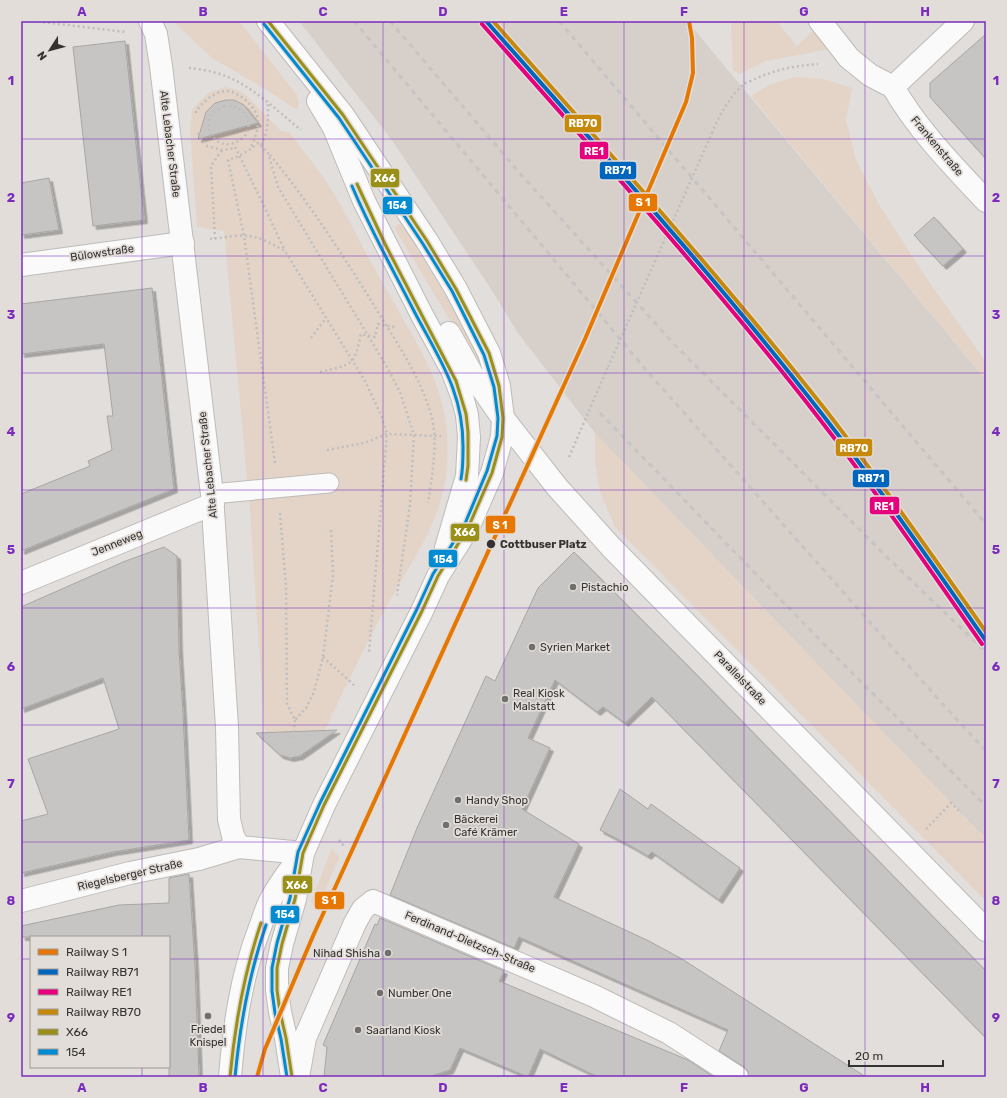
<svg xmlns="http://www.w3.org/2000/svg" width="1007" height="1098" font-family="Rubik,sans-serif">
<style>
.built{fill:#d7cfc9}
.green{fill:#e4d4c8}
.building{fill:#c7c5c3;stroke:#a8a6a4;filter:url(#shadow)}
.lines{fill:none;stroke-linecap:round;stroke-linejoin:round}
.service-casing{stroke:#bebcba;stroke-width:21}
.minor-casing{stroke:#bebcba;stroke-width:24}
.primary-casing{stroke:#bebcba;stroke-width:24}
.path{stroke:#bfbebd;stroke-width:2.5;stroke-dasharray:2 3;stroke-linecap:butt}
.service{stroke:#fafafa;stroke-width:19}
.minor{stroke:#fafafa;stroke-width:22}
.primary{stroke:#fafafa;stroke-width:22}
.rail{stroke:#c6c4c4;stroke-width:3;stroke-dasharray:5 5;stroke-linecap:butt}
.path-bridge{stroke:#bfbebd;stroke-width:2.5;stroke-dasharray:2 3;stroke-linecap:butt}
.bus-1-casing{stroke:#e3ddd9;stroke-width:6}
.bus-2-casing{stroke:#e3ddd9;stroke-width:6}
.bus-1{stroke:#9a9018;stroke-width:3}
.bus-2{stroke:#008bd2;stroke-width:3}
.rail-1-casing{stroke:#e3ddd9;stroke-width:7}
.rail-2-casing{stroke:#e3ddd9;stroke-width:7}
.rail-3-casing{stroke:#e3ddd9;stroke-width:7}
.rail-4-casing{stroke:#e3ddd9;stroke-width:7}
.rail-1{stroke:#e67802;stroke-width:4}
.rail-2{stroke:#0065bd;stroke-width:4}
.rail-3{stroke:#e5007d;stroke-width:4}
.rail-4{stroke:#c6890c;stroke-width:4}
.grid{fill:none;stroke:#7b2cbf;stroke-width:1;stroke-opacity:0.55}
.stop-dot{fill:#353331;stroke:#e3ddd9;stroke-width:1.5}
.poi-dot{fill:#716f6c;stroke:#e3ddd9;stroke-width:1.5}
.labels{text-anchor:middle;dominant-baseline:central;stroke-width:3.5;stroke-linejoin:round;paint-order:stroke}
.street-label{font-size:11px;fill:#353331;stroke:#e3ddd9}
.stop-label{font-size:11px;font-weight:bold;fill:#353331;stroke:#e3ddd9;text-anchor:start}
.poi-label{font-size:11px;fill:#353331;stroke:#e3ddd9;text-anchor:start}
.line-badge{stroke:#e3ddd9;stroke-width:1.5}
.badge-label{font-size:11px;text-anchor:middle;font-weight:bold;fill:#fff}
.neatline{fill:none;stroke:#7b2cbf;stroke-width:1.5}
.grid-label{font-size:13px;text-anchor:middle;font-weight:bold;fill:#7b2cbf}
</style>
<defs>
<filter id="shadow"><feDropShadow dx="3.5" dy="3.5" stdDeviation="0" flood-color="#0004"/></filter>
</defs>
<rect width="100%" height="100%" fill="#e1dedb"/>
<path class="built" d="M299,21h388l299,359v459l-391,-406 -77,-100 -27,-44 -99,-149z"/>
<g class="green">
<path d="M173,21h66l58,74 2,9 -2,6 -32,-21 -53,-31z"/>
<path d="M731,21h45l21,25 17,-16 16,19 -64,12 -27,13 -6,-4z"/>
<path d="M795,77l28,2 29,9 -6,32 10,40 22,43 51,79 57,80v18l-235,-284 18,-11z"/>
<path d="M226,87l12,3 10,7 33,34 8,1c15,20 32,40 45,62 8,13 15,27 22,40 12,23 24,45 37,67 19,35 42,68 50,107 7,31 6,64 -3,95 -11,36 -34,68 -52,101 -23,41 -42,82 -62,124 -17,36 -54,45 -62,-3l-14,-215 -26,-279 -27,-4 -7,-99 2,-18 10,-11 8,-7z"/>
<path d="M398,224l5,1 61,101 16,32 -1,5 -23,-33 -61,-101z"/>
<path d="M595,433l391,406v62l-371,-374 -15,-35 -5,-29z"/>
<path d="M332,849l7,8 -20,47 -5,2 -3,-5z"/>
</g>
<g class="building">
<path d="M986,34v125l-56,-62v-14z"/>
<path d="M125,41l19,179 -51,6 -20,-179z"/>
<path d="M226,100h8l10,5 14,18 -60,16 8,-27 9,-9z"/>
<path d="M49,178l10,52 -38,5v-52z"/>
<path d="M934,217l29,32 -20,17 -29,-31z"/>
<path d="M152,288l22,201 -153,62v-57l69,-28 -2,-5 24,-11 -5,-34h6l-9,-72 -83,10v-50z"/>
<path d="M164,547l13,9 2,94 4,64 6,126 -76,12 -92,21v-52l27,-7 -20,-55 91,-30 -16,-51 -82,31v-102l102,-45z"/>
<path d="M574,552l112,112 300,307v67l-334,-341 -27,26 -22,-16 -6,5 -42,-32 -27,58 22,10 -28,61 57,35 -25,53 95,44 33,18 184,118h-117l-1,-6 -4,-4 -25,-16 9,-21 -209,-93 -5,11 -124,-53 27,-67 69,-152 9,5 43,-93z"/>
<path d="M337,730l-37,26 -10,2 -10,-3 -24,-22z"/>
<path d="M620,789l28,20 3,-5 89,64 -21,32 -67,-48 -4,4 -17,-10 -31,-16z"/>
<path d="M189,874l6,92 4,111h-30v-140h-147l-1,-11 98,-21 50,-2v-25z"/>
<path d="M380,918l124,53 -5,10 189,79 26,17h-116l-58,-28 -12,28 -68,-29 -10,22 -22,7h-104l3,-30 -4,-2 52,-121 2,1z"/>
</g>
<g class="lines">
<defs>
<path id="service" d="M212,494l117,-11"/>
<g id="minor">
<path d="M150,21l6,13 5,32 51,428 15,233 2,92 4,17 6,11 64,6"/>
<path d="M820,21l29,37 21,17 23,12"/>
<path d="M893,87c24,42 60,79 93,114"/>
<path d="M893,87l70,-66"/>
<path d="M21,265l162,-22"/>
<path d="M503,418l54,69 54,60 375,383"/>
<path d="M21,583l192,-79"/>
<path d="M21,901l109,-28 69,-14 40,-12"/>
<path d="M298,1077l7,-39 50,-115 8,-14 10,-8 221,95 75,37 68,44"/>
</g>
<g id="primary">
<path d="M268,21l75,94 84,126 29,48 33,64 10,33 4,32 -1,19 -10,36 -24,55 -30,48 -16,35 -98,194 -21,48 -8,46 -13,45 -5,24v22l3,22 6,26 6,39"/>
<path d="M318,101l16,27 30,73 59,116 29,53 10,26 5,19 2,22 -2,39 -21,72"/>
<path d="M449,333l23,41 29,42"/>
<path d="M230,1077c4,-50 11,-100 29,-147 4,-10 7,-22 12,-31 9,-16 19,-30 30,-43"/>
</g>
</defs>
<use href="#service" class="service-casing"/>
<use href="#minor" class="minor-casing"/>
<use href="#primary" class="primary-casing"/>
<g class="path">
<path d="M33,21l93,11"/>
<path d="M189,68c12,1 26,4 37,8 29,12 51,35 75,54"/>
<path d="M224,106c15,0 27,7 24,24 -1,5 -6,9 -10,11 -22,13 -40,-17 -22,-31 3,-1 6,-3 8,-4z"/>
<path d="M196,113v-2c8,-9 17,-19 30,-20 13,0 33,18 32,31 0,9 -4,19 -8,27"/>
<path d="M198,133l9,13 15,4 14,-2"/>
<path d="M712,133c6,-16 18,-37 32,-49 3,-2 8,-3 11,-5 22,-10 40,-13 63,-15"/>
<path d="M261,145c8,-13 7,-29 7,-44"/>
<path d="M235,147l29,59 21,45"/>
<path d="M270,155c41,50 76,105 110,160 20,33 42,65 52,103 6,27 0,57 -4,85"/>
<path d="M210,239c14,-1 31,-6 44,-2 11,2 21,9 31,14l80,130 16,34 6,19 -18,218"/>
<path d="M215,239l-4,-73 11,-16"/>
<path d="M311,338l15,-20"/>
<path d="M320,372c32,-8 34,-5 41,-38l14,3 3,-13 15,3 2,-4"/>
<path d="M327,450l37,-7 23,-9 54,2"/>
<path d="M569,457l39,-90"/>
<path d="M275,463l-31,-227 -16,-76c12,-4 21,-9 30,-17l10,10 10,34 109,180 13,25 14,43 -4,70 -13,90"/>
<path d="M280,513l6,73 1,118 8,16 11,-12 8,-16 9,-35 10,-82 -2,-46"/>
<path d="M323,657l31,28"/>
<path d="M293,737l2,-17"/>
<path d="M926,829l25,-26 10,10"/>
<path d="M339,840l5,6"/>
</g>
<use href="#service" class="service"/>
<use href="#minor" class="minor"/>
<use href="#primary" class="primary"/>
<g class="rail">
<path d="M354,21l293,350 292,329 47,51"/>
<path d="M390,21l127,149 157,174 218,218 94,90"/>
<path d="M559,21l427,503"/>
<path d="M600,413l247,255 139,138"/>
</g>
<path class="path-bridge" d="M608,367l104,-234"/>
<defs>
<g id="bus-1">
<path d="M268,21l75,94 84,126 29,48 33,64 10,33 4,32 -1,19 -10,36 -24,55 -30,48 -16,35 -98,194 -21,48 -8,46 -13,45 -5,24v22l3,22 6,26 6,39"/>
<path d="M357,184l28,60 71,137 10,33 2,18v34l-2,14"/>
<path d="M230,1077c5,-53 14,-104 31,-154"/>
</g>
<g id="bus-2">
<path d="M264,24l75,94 84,126 29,47 32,64 10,32 4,31 -1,18 -10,35 -23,55 -31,48 -16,35 -97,194 -22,49 -8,46 -13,45 -5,25v23l3,22 6,26 6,38"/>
<path d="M352,186c18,43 41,84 62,125 25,48 50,81 49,138 0,10 0,20 -2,30"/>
<path d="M235,1077c5,-52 14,-103 31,-152"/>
</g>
</defs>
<use href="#bus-1" class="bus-1-casing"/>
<use href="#bus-2" class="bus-2-casing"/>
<use href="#bus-1" class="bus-1"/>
<use href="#bus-2" class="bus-2"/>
<defs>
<path id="rail-1" d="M257,1077l8,-28 48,-113 272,-597 101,-237 7,-29 -1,-35 -3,-17"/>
<path id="rail-2" d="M486,21c114,129 230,257 336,393 57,73 110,150 164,227"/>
<path id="rail-3" d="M482,24c114,129 230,257 336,393 57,73 110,150 164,227"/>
<path id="rail-4" d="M493,21c112,127 226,254 331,387 57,73 109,149 162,224"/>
</defs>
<use href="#rail-1" class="rail-1-casing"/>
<use href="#rail-2" class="rail-2-casing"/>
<use href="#rail-3" class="rail-3-casing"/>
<use href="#rail-4" class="rail-4-casing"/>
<use href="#rail-1" class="rail-1"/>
<use href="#rail-2" class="rail-2"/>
<use href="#rail-3" class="rail-3"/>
<use href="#rail-4" class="rail-4"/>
</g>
<path class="grid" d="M142,21v916M263,21v1056M383,21v1056M504,21v1056M624,21v1056M744,21v1056M865,21v1056M21,139h965M21,256h965M21,373h965M21,490h965M21,608h965M21,725h965M21,842h965M21,959h10M169,959h817M142,1067v10"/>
<circle class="stop-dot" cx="491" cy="544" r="5"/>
<g class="poi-dot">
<circle cx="573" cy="587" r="4"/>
<circle cx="532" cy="647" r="4"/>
<circle cx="505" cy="699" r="4"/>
<circle cx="458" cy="800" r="4"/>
<circle cx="446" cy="825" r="4"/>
<circle cx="388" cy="953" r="4"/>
<circle cx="380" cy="993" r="4"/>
<circle cx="208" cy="1016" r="4"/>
<circle cx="358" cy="1030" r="4"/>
</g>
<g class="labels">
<g class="street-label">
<text transform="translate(170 144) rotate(83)">Alte Lebacher Straße</text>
<text transform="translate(937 146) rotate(50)">Frankenstraße</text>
<text transform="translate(102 253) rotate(-8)">Bülowstraße</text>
<text transform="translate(208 465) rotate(-96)">Alte Lebacher Straße</text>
<text transform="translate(117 543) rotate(-22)">Jenneweg</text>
<text transform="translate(740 678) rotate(46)">Parallelstraße</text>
<text transform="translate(130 875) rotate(-13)">Riegelsberger Straße</text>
<text transform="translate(470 942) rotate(23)">Ferdinand-Dietzsch-Straße</text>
</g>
<g class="stop-label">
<text x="500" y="544">Cottbuser Platz</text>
</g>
<g class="poi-label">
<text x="581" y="587">Pistachio</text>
<text x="540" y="647">Syrien Market</text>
<text x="513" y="693">Real Kiosk<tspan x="513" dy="13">Malstatt</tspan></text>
<text x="466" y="800">Handy Shop</text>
<text x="454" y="819">Bäckerei<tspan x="454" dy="13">Café Krämer</tspan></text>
<text x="380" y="953" text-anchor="end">Nihad Shisha</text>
<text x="388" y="993">Number One</text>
<text x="208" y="1029" text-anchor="middle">Friedel<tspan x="208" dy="13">Knispel</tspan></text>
<text x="366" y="1030">Saarland Kiosk</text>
</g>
</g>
<g class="line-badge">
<rect x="564" y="114" width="38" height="19" rx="4" fill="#c6890c"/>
<rect x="579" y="141" width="30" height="19" rx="4" fill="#e5007d"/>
<rect x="599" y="161" width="38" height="19" rx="4" fill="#0065bd"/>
<rect x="370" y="168" width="30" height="20" rx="4" fill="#9a9018"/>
<rect x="628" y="193" width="30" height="19" rx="4" fill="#e67802"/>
<rect x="382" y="196" width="31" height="19" rx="4" fill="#008bd2"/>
<rect x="835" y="438" width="38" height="19" rx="4" fill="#c6890c"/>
<rect x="852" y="469" width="38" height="19" rx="4" fill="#0065bd"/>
<rect x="869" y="496" width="31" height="19" rx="4" fill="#e5007d"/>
<rect x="485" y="515" width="31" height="19" rx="4" fill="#e67802"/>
<rect x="450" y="523" width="30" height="19" rx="4" fill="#9a9018"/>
<rect x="428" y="549" width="30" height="19" rx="4" fill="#008bd2"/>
<rect x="282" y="875" width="31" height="19" rx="4" fill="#9a9018"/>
<rect x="314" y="891" width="31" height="19" rx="4" fill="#e67802"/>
<rect x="270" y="905" width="30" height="19" rx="4" fill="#008bd2"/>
</g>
<g class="badge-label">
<text x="583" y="127">RB70</text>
<text x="594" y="155">RE1</text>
<text x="618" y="174">RB71</text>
<text x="385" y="182">X66</text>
<text x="643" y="206">S 1</text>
<text x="397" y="209">154</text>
<text x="854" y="452">RB70</text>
<text x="871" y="482">RB71</text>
<text x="884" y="510">RE1</text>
<text x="500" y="529">S 1</text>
<text x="465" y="536">X66</text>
<text x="443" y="563">154</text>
<text x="297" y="889">X66</text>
<text x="329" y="904">S 1</text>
<text x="285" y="918">154</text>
</g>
<rect width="1007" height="1098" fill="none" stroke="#e3ddd9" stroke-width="44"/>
<rect x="30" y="936" width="140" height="132" fill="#e3ddd9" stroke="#9d9996"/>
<rect x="38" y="949" width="20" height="6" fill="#e67802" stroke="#9d9996"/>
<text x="66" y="956" font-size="12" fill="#353331">Railway S 1</text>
<rect x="38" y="969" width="20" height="6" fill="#0065bd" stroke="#9d9996"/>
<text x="66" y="976" font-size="12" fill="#353331">Railway RB71</text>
<rect x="38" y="989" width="20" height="6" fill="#e5007d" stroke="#9d9996"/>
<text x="66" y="996" font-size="12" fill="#353331">Railway RE1</text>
<rect x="38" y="1009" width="20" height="6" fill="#c6890c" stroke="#9d9996"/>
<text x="66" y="1016" font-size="12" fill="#353331">Railway RB70</text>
<rect x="38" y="1029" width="20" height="6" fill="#9a9018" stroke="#9d9996"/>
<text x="66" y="1036" font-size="12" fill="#353331">X66</text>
<rect x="38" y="1049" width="20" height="6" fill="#008bd2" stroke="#9d9996"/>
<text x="66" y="1056" font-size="12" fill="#353331">154</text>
<g transform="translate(50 50) rotate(234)" stroke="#e3ddd9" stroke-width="3" paint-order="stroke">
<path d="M0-3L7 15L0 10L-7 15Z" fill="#353331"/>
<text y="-6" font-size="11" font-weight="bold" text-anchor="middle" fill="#353331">N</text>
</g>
<path d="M849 1060v6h94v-6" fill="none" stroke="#353331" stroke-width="2"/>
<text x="855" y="1060" font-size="12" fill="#353331" stroke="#e3ddd9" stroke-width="3" paint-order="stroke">20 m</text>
<rect x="22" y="22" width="963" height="1054" class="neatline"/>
<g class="grid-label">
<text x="82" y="16">A</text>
<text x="203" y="16">B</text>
<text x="323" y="16">C</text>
<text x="443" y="16">D</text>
<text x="564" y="16">E</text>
<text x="684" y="16">F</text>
<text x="804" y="16">G</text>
<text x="925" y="16">H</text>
<text x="11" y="85">1</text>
<text x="996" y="85">1</text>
<text x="11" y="202">2</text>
<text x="996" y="202">2</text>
<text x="11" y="319">3</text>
<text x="996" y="319">3</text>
<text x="11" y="436">4</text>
<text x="996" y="436">4</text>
<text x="11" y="554">5</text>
<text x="996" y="554">5</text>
<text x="11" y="671">6</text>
<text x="996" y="671">6</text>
<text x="11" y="788">7</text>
<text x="996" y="788">7</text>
<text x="11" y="905">8</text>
<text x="996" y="905">8</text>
<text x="11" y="1022">9</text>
<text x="996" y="1022">9</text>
<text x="82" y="1092">A</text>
<text x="203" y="1092">B</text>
<text x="323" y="1092">C</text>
<text x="443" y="1092">D</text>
<text x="564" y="1092">E</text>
<text x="684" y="1092">F</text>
<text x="804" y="1092">G</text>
<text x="925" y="1092">H</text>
</g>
</svg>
